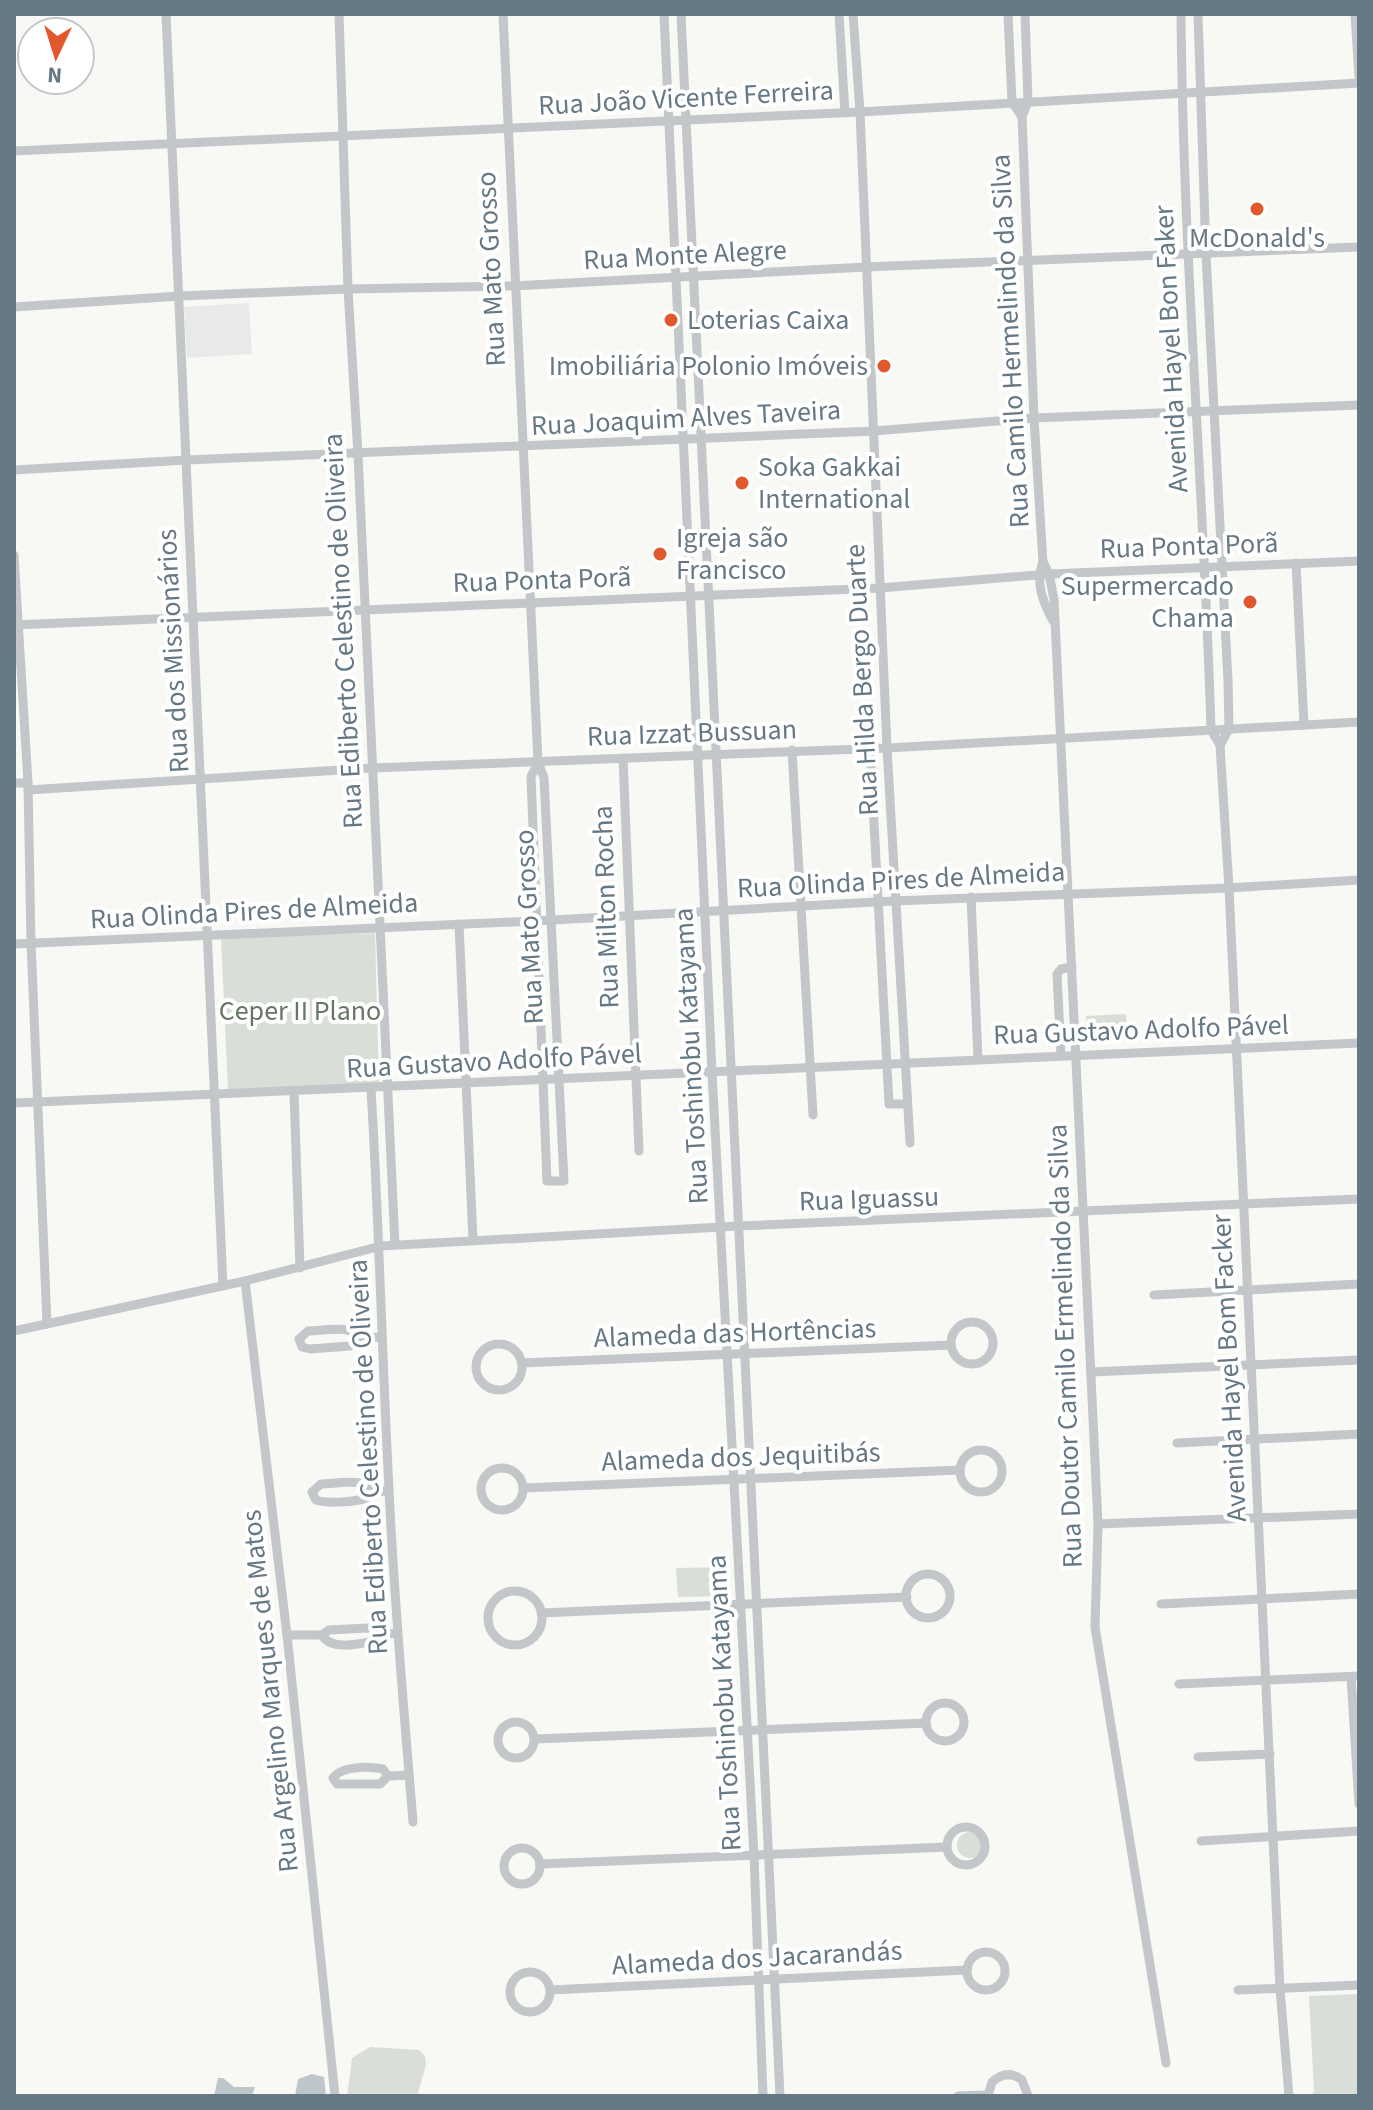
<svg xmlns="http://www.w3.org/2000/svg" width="1373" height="2110" font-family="'Source Sans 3',sans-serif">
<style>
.built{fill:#e8e9e8}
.green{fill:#d9dfd6}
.water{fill:#bdc7cb}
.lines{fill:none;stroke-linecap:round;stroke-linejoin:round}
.minor{stroke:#c3c7ca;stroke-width:9}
.poi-dot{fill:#e0582c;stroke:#fff;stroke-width:3}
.labels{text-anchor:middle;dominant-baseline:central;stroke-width:8;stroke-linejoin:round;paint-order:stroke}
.street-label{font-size:28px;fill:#677885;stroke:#fff}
.poi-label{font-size:28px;fill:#677885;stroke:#fff;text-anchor:start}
.park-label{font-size:28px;fill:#667862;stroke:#fff}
</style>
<rect width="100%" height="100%" fill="#f8f8f5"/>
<path class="built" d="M249,303l3,51 -65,4 -3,-51z"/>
<g class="green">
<path d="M375,933l4,151 -151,6 -7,-152z"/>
<path d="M1126,1014l1,21 -40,2 -1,-21z"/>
<path d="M729,1567l2,29 -53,1 -2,-29z"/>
<circle cx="970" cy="1845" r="13"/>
<path d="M1359,1994v102h-48l3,-5 -5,-95z"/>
<path d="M370,2047l49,3 6,6 1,9 -9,31h-70l5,-38z"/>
</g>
<g class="water">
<path d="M312,2074l12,3 2,19h-31l3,-17z"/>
<path d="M218,2078h5l11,9h21l-3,9h-38z"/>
</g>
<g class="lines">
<g class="minor">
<path d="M166,14l57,1272"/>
<path d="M339,14l9,275 10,166 37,790"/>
<path d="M503,14l35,748 6,16 20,403h-17l-16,-404 7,-15"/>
<path d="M664,14l48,1058 42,784 9,240"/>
<path d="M681,14l99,2082"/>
<path d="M839,14l6,99"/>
<path d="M853,14l7,98 27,636 23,395"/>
<path d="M1008,14l4,88 10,15"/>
<path d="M1025,14l3,87 -6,16 12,301 9,144c-8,21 0,40 10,59"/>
<path d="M1181,14c2,239 23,477 30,716"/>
<path d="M1198,14l8,240 22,427 1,48 -9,16"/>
<path d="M1355,14l4,63"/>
<path d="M14,151l846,-39 499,-29"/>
<path d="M14,307l166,-11 168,-7 165,-3 353,-19 493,-20"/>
<path d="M14,470l173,-10 687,-29 160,-13 325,-13"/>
<path d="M14,555l14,228 3,160 16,381"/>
<path d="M1043,562l6,12 5,25 44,925 -3,103 71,436"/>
<path d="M1296,563l8,162"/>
<path d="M14,625l866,-37 169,-14 310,-13"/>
<path d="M1211,730l9,15 9,143 51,1101 9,107"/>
<path d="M870,748l19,356h17"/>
<path d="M792,750l21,365"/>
<path d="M623,758l16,393"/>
<path d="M14,783h14"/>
<path d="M28,790l344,-22 515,-20 472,-26"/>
<path d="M971,897l7,162"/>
<path d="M459,924l14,316"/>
<path d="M14,944l521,-23 359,-20 335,-13 130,-8"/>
<path d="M1061,1055l-4,-81 4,-5 11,-2"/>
<path d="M371,1089c8,133 11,267 18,400 5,111 15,222 24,333"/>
<path d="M294,1092l6,176"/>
<path d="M14,1103l1345,-60"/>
<path d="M245,1281l42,354 48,461"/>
<path d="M1154,1295l205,-11"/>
<circle cx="972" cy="1343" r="21"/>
<path d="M14,1331l231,-50 136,-35 358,-20 620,-27"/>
<path d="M360,1338c-9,-14 -36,-7 -52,-7l-9,8 3,8 8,2 40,-3 10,-8 22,-1"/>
<circle cx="499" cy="1367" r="23"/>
<path d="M522,1363l429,-18"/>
<path d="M1091,1372l268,-12"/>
<path d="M1177,1443l182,-9"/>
<circle cx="981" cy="1471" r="21"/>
<circle cx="502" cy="1489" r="21"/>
<path d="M523,1488l437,-18"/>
<path d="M374,1491c-10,-14 -37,-7 -53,-7l-9,8 4,8c12,4 35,2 48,-1 13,-4 6,-8 25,-8"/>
<path d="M1098,1524l261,-10"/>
<circle cx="928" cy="1596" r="22"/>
<circle cx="515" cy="1618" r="27"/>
<path d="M1161,1604l198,-10"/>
<path d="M541,1613l366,-16"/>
<path d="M287,1635h35l7,-5 39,-2 7,1 4,6 18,-2"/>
<path d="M322,1635c9,16 37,9 53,6l4,-6"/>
<path d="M1351,1677l8,127"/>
<path d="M1179,1684l180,-8"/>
<circle cx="945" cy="1722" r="19"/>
<circle cx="516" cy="1740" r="18"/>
<path d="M535,1739l391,-16"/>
<path d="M1198,1757l72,-3"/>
<path d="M388,1776l-8,8h-43l-4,-6c8,-12 36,-12 50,-9l5,7 21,-1"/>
<circle cx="966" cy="1846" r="19"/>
<path d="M1201,1841l158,-10"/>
<circle cx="522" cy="1866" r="18"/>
<path d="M540,1864l407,-17"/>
<circle cx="986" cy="1971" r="19"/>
<circle cx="530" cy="1992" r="20"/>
<path d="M550,1990l417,-20"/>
<path d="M1238,1990l121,-5"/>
<path d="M958,2096l30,-1"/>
<path d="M988,2096l4,-14c10,-9 20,-10 30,-2l6,16"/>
</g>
</g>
<g class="poi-dot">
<circle cx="1257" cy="209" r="8"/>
<circle cx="671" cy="320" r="8"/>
<circle cx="884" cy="366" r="8"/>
<circle cx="742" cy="483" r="8"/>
<circle cx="660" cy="554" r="8"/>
<circle cx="1250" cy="602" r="8"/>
</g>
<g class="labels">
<g class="street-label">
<text transform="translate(686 98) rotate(-3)">Rua João Vicente Ferreira</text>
<text transform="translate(685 255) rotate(-3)">Rua Monte Alegre</text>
<text transform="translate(491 269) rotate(-93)">Rua Mato Grosso</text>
<text transform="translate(1010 341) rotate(-93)">Rua Camilo Hermelindo da Silva</text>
<text transform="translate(1171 349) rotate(-93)">Avenida Hayel Bon Faker</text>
<text transform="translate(686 418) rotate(-3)">Rua Joaquim Alves Taveira</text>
<text transform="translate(1189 546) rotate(-2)">Rua Ponta Porã</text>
<text transform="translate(542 580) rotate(-2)">Rua Ponta Porã</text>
<text transform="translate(343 631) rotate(-93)">Rua Ediberto Celestino de Oliveira</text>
<text transform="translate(173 651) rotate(-93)">Rua dos Missionários</text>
<text transform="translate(862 680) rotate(-93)">Rua Hilda Bergo Duarte</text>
<text transform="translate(692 733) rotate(-2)">Rua Izzat Bussuan</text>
<text transform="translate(901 880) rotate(-3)">Rua Olinda Pires de Almeida</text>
<text transform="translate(606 907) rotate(-92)">Rua Milton Rocha</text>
<text transform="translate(254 911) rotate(-3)">Rua Olinda Pires de Almeida</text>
<text transform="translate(529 927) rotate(-93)">Rua Mato Grosso</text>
<text transform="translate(1141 1030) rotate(-2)">Rua Gustavo Adolfo Pável</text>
<text transform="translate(691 1056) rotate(-93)">Rua Toshinobu Katayama</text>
<text transform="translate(494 1061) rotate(-3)">Rua Gustavo Adolfo Pável</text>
<text transform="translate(869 1199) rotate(-2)">Rua Iguassu</text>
<text transform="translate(735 1333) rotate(-2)">Alameda das Hortências</text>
<text transform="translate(1065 1346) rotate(-92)">Rua Doutor Camilo Ermelindo da Silva</text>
<text transform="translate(1229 1368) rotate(-93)">Avenida Hayel Bom Facker</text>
<text transform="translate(368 1457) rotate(-93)">Rua Ediberto Celestino de Oliveira</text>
<text transform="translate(741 1457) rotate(-2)">Alameda dos Jequitibás</text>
<text transform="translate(270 1691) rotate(-96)">Rua Argelino Marques de Matos</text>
<text transform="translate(724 1703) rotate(-93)">Rua Toshinobu Katayama</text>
<text transform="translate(757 1958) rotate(-3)">Alameda dos Jacarandás</text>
</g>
<g class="poi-label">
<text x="1257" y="238" text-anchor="middle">McDonald's</text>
<text x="687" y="320">Loterias Caixa</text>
<text x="868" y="366" text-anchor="end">Imobiliária Polonio Imóveis</text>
<text x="758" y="467">Soka Gakkai<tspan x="758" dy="32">International</tspan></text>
<text x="676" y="538">Igreja são<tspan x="676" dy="32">Francisco</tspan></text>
<text x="1234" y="586" text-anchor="end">Supermercado<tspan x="1234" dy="32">Chama</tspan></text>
</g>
<g class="park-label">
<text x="300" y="1011">Ceper II Plano</text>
</g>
</g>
<rect width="1373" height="2110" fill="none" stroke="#677885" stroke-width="32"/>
<g transform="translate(56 56) rotate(184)"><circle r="38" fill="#ffffff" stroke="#c2c9ce" stroke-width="2"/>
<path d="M0-6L14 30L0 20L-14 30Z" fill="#e0582c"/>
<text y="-12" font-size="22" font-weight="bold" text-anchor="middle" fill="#677885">N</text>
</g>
</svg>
